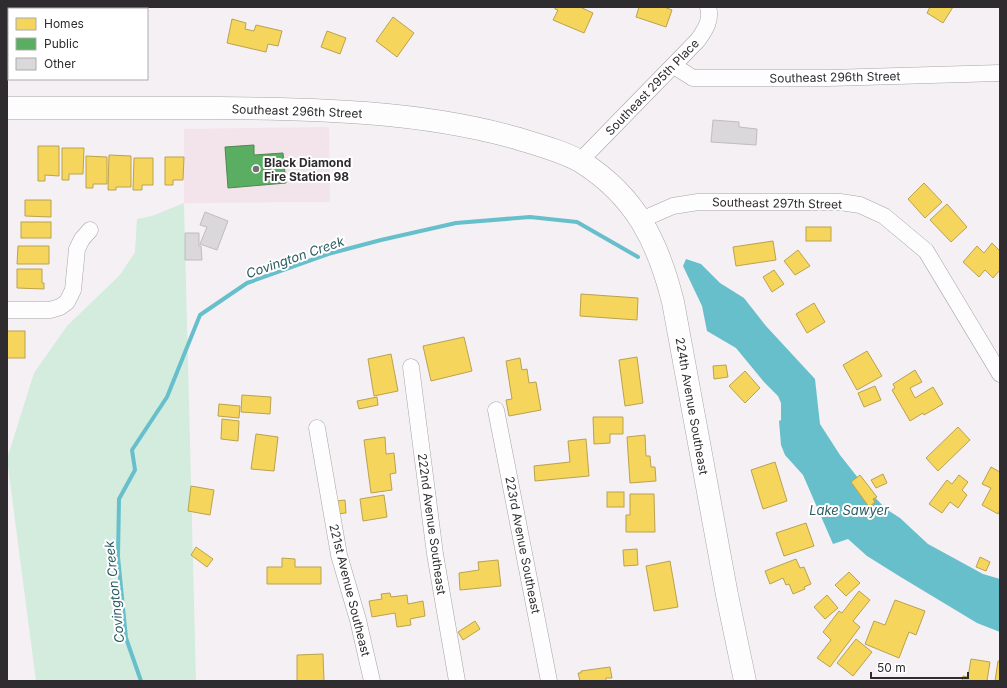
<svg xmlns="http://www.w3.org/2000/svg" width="1007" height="688" font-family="Inter,sans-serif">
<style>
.industrial{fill:#f3e3ea}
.green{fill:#d3ecde}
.water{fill:#68bfcc}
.homes{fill:#f6d55c;stroke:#baa24e}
.public{fill:#5aae61;stroke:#4d8752}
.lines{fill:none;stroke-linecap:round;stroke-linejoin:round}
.stream{stroke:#68bfcc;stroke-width:4}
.building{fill:#dad8da;stroke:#c0bcbf}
.street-casing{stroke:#a8a4a7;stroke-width:17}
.secondary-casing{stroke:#a8a4a7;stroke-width:23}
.street{stroke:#fefdfd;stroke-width:16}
.secondary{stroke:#fefdfd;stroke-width:22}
.poi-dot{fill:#747174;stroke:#fff;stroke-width:1.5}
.labels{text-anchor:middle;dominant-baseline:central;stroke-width:4;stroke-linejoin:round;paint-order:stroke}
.street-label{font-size:12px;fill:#2f2c2f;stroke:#fff}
.poi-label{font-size:12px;font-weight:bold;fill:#2f2c2f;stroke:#fff;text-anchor:start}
.water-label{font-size:13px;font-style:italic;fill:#2a5c63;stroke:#fff}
</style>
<rect width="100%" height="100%" fill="#f5f0f4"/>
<path class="industrial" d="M329,127l1,75 -146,1v-74z"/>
<path class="green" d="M184,203l12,478h-160l-29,-222 27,-86 33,-47 53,-51 15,-23 2,-33 15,-3z"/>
<path class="water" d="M686,259l15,5 19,19 24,15 22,28 49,53 5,45 20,31 26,33 20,21 14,9 28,26 55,30 17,5v53l-23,-9 -78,-47 -32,-20 -19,-17 -15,5 -30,-69 -18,-20 -4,-10 -2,-24 2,-1v-17l-3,-7 -14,-14 -28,-34 -29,-17 -5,-25 -19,-40z"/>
<g class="homes">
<path d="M555,7h25l13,6 -9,20 -31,-13 5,-10 -3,-1z"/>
<path d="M639,7h25l8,3 -6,17 -30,-10z"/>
<path d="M930,7h23l-10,16 -16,-10z"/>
<path d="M393,17l21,16 -17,24 -21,-16z"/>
<path d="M232,19l14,4 -1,6 9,2 2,-6 26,6 -4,15 -10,-2 -2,8 -39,-9z"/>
<path d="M7,20l2,1v26l-2,-2z"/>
<path d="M327,31l19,7 -6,16 -19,-7z"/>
<path d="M38,146h21v30l-14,-1v6h-7z"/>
<path d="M62,148h22l-1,26h-14v6h-7z"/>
<path d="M109,155l22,1v31h-15v3h-8z"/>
<path d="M86,156l21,1v27h-14v4h-7z"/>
<path d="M165,157h19l-1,23h-10v5h-8z"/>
<path d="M134,158h19v27h-11v5h-9z"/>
<path d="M924,183l18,19 -17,16 -17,-19z"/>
<path d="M25,200h26v17l-26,-1z"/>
<path d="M947,204l20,23 -16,15 -21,-22z"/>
<rect x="21" y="222" width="30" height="16"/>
<rect x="806" y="227" width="25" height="14"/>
<path d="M773,241l3,19 -40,6 -3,-19z"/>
<path d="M992,243l8,8v19l-7,8 -8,-8 -6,7 -16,-15 14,-16 7,7z"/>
<path d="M18,246h31v18h-32z"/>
<path d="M798,250l12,16 -15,9 -11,-14z"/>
<path d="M17,269h25v14h2v6l-27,-1z"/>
<path d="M774,270l10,14 -12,8 -9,-15z"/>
<path d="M581,294l57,4 -1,22 -57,-4z"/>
<path d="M814,303l11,19 -18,11 -11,-19z"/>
<rect x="7" y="331" width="18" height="27"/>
<path d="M464,337l8,34 -41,10 -8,-35z"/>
<path d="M867,351l15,25 -25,14 -14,-25z"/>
<path d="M391,354l7,37 -24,5 -6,-37z"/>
<path d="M637,357l6,46 -18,3 -6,-46z"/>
<path d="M520,358l2,12 5,-1 2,14 7,-1 5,28 -32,6 -3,-16 6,-1 -6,-38z"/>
<path d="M726,365l2,12 -14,2 -1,-13z"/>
<path d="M915,370l7,12 -12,6 5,10 18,-11 10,17 -19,11 -1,-2 -13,8 -18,-31 3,-2 -2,-4z"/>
<path d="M745,371l15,17 -15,15 -16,-17z"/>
<path d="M875,386l6,14 -17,7 -6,-14z"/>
<path d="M242,395l29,2 -1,17 -29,-2z"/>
<path d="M377,397l1,8 -19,4 -2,-8z"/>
<path d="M219,404l21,2 -1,12 -21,-2z"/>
<path d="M593,417h30v17h-13v9l-16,1z"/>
<path d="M222,419l17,2 -1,20 -17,-2z"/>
<path d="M958,427l12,13 -32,31 -12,-13z"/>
<path d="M256,434l22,3 -4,34 -23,-2z"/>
<path d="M645,435l1,21h4l1,11h4l1,14 -26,2 -3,-46z"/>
<path d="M385,437l1,17 8,-1 2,20 -6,1 2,16 -21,3 -7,-53z"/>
<path d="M586,439l3,37 -54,5 -1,-15 36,-4 -2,-21z"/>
<path d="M775,462l12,39 -24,8 -12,-39z"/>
<path d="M991,467l9,5v38l-2,4 -16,-9 9,-17 -9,-4z"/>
<path d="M883,474l4,9 -11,5 -5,-8z"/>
<path d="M860,475l17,22 -4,2 2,3 -6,5 -18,-25z"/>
<path d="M959,475l9,7 -6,8 5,5 -9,13 -8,-6 -8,11 -13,-9 18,-24 5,4z"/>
<path d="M191,486l23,4 -4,25 -22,-4z"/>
<rect x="607" y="492" width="17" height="15"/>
<path d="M630,494h24l1,38h-29v-17h4z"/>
<path d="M384,495l3,22 -24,4 -3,-22z"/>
<path d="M345,500l1,13 -9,1 -1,-13z"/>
<path d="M806,523l8,23 -30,10 -8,-23z"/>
<path d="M196,547l17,12 -6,8 -16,-12z"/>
<path d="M637,549l1,16 -14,1 -1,-16z"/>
<path d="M980,557l10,5 -4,9 -10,-4z"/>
<path d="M282,558l13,1v8h26v17h-54v-17h15z"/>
<path d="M796,559l4,9 4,-1 7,17 -7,3 1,2 -12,5 -4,-10 -3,1 -3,-7 -13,6 -5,-13z"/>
<path d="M498,560l3,26 -41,4 -1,-17 20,-3 -1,-8z"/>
<path d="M670,561l8,46 -24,4 -8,-45z"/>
<path d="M849,572l11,11 -14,13 -11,-11z"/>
<path d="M859,591l11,9 -17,21 7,6 -30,40 -13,-9 14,-18 -8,-8 16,-21 3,2z"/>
<path d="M390,593l1,4 16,-2 1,9 15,-3 2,15 -15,3 1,6 -14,2 -2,-14 -23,4 -3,-16 13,-2 -1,-5z"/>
<path d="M827,595l11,13 -13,11 -11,-12z"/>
<path d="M895,600l30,11 -9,24 -7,-3 -10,26 -34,-14 9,-23 11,4z"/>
<path d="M475,621l5,8 -17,11 -5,-8z"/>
<path d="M856,639l16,13 -19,24 -16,-13z"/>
<path d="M323,654l1,27h-27v-26z"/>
<path d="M971,659l19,3 -3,19h-25l1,-5 5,1z"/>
<path d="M998,661h2v20h-5z"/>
<path d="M610,667l2,11h-6v3h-26l-2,-8h3v-2z"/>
</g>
<path class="public" d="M254,145v10l29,-2 3,30 -58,5 -3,-41z"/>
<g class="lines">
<path class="stream" d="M141,681l-15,-43 -8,-81 1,-58 16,-29 -3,-20 35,-53 33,-82 47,-32 81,-29 53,-14 75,-17 74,-6 47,5 61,35"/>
</g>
<g class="building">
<path d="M713,120l26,2v5l18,2 -1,16 -45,-3z"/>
<path d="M205,212l23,9 -11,29 -17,-6 7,-17 -7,-2z"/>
<path d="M185,233h14v13h2l1,14h-17z"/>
</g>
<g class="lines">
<defs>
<g id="street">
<path d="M674,66l19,12h136l171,-5"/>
<path d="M580,161l118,-121c7,-10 14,-20 10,-33"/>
<path d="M641,220l32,-14 25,-4h142l20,3 24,11 42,35 74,123"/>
<path d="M7,310h43l10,-3 7,-5 6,-12 4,-41 5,-10 8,-9"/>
<path d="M411,367l24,187 22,127"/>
<path d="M496,410l53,271"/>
<path d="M317,428l22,127 19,65 14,61"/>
</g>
<path id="secondary" d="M7,108c71,0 141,0 212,0 99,1 201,3 297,30 19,6 50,14 67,25 53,34 75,79 90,139l54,293 18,86"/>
</defs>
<use href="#street" class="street-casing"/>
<use href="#secondary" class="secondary-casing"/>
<use href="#street" class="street"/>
<use href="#secondary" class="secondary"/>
</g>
<circle class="poi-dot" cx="256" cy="169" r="4"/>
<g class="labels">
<g class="street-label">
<text transform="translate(835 77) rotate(-1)">Southeast 296th Street</text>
<text transform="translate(652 87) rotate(-46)">Southeast 295th Place</text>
<text transform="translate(297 111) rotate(2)">Southeast 296th Street</text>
<text transform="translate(777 203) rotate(1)">Southeast 297th Street</text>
<text transform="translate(692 406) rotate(80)">224th Avenue Southeast</text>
<text transform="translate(432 524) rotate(82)">222nd Avenue Southeast</text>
<text transform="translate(523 545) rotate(79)">223rd Avenue Southeast</text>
<text transform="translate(350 590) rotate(76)">221st Avenue Southeast</text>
</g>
<g class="poi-label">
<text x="264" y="162">Black Diamond<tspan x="264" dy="14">Fire Station 98</tspan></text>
</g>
<g class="water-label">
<text transform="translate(295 257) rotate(-19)">Covington Creek</text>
<text x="849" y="510">Lake Sawyer</text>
<text transform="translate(114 592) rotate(-96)">Covington Creek</text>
</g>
</g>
<rect width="1007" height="688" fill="none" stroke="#2f2c2f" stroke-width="16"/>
<rect x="8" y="8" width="140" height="72" fill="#ffffff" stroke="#acabac"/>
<rect x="16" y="18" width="20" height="12" fill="#f6d55c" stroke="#acabac"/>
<text x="44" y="28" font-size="12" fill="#2f2c2f">Homes</text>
<rect x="16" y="38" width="20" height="12" fill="#5aae61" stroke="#acabac"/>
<text x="44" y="48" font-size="12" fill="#2f2c2f">Public</text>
<rect x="16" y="58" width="20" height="12" fill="#dad8da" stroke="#acabac"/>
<text x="44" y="68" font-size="12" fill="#2f2c2f">Other</text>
<path d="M871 672v6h97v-6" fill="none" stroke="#2f2c2f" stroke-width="2"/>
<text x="877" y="672" font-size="12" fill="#2f2c2f" stroke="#ffffff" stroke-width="3" paint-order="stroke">50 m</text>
</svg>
